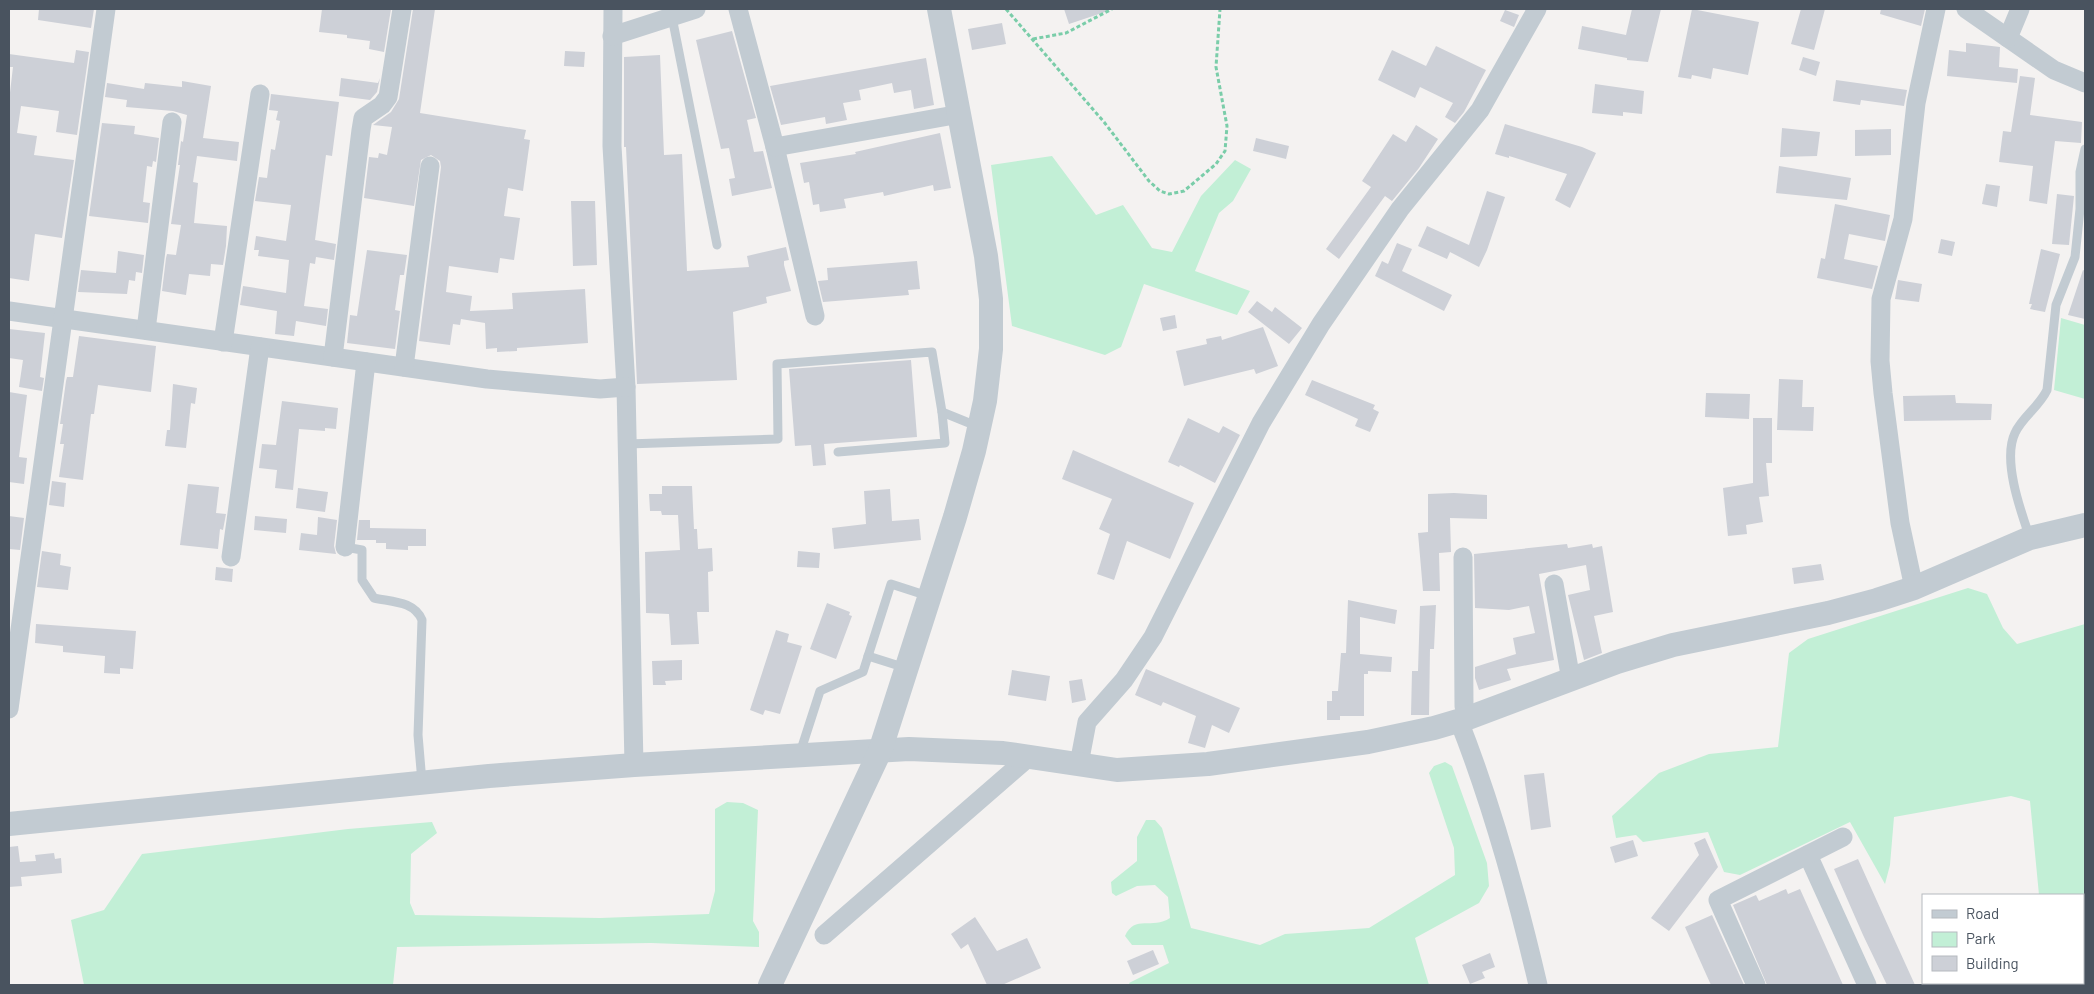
<svg xmlns="http://www.w3.org/2000/svg" width="2094" height="994" font-family="Barlow,sans-serif">
<style>
.green{fill:#c2efd6}
.building{fill:#cdd0d7}
.lines{fill:none;stroke-linecap:round;stroke-linejoin:round}
.path{stroke:#7acda9;stroke-width:3;stroke-dasharray:4 2.5;stroke-linecap:butt}
.service{stroke:#c2cbd2;stroke-width:9}
.minor{stroke:#c2cbd2;stroke-width:19}
.tertiary{stroke:#c2cbd2;stroke-width:24}
</style>
<rect width="100%" height="100%" fill="#f4f2f1"/>
<g class="green">
<path d="M1052,156l44,59 27,-10 29,43 20,4 29,-56 34,-36 16,9 -18,32 -14,12 -24,58 55,20 -13,24 -93,-31 -23,63 -16,8 -93,-29 -21,-161z"/>
<path d="M2061,318l24,7v74l-31,-9z"/>
<path d="M1968,588l19,6 16,34 14,16 68,-20v332l-2,1v-62h-44l-9,-94 -19,-5 -117,21 -4,48 -5,19 -35,-62 -110,53 -16,-3 -16,-40 -65,10 -7,-7 -20,3 -4,-22 47,-43 50,-19 69,-7 11,-94 19,-14z"/>
<path d="M1445,762l7,4 35,97 2,23 -10,17 -64,35 14,47h-299l-1,-2 40,-20 -6,-18h-31l-7,-9c10,-22 27,-6 45,-18l-2,-21 -13,-12 -18,1 -21,10 -4,-3 -1,-11 26,-21v-24l9,-17h9l7,8 29,100 69,17 25,-11 84,-6 86,-53 -1,-27 -25,-75 5,-7z"/>
<path d="M727,802l16,1 15,7 -5,111 6,11v15l-108,-4 -254,4 -4,38h-309l-13,-65 33,-10 38,-56 206,-25 84,-7 5,11 -26,21 -1,49 5,12 185,3 109,-4 6,-23v-82z"/>
</g>
<g class="building">
<path d="M39,9h55l-3,19 -53,-8z"/>
<path d="M322,9h69l-7,43 -15,-3 1,-8 -23,-3v-3l-28,-3z"/>
<path d="M413,9h22l-15,104 106,17 -2,9 6,1 -7,51 -15,-3 -4,28 16,2 -6,42 -14,-2 -2,15 -49,-7 -3,26 26,4 -2,15 43,-2 -1,-16 73,-4 3,54 -71,5v3l-20,1v-4l-11,1 -1,-26 -24,-4 -1,6 -7,-1 -3,21 -31,-4 22,-174 -1,-6 -9,-6 -10,5 -7,46 -50,-8 5,-41 9,1 1,-5 8,2 5,-28 -19,-2 18,-13 8,-13z"/>
<path d="M1064,9h44v2l-39,13z"/>
<path d="M1632,9h29l-13,53 -21,-2v-2l-49,-9 4,-23 44,9z"/>
<path d="M1692,9l67,13 -11,53 -35,-7 -2,11 -19,-4 -1,4 -13,-2z"/>
<path d="M1801,9h24l-11,41 -23,-6z"/>
<path d="M1881,9h44l-4,17 -41,-12z"/>
<path d="M1505,10l14,5 -5,12 -14,-6z"/>
<path d="M1002,23l4,21 -34,6 -4,-21z"/>
<path d="M732,31l24,87 -9,2 7,32 9,-1 9,37 -40,8 -3,-17 6,-1 -6,-30 -8,1 -25,-109z"/>
<path d="M1966,43l34,4 -1,20 19,2 -1,14 -70,-7 2,-26 17,2z"/>
<path d="M1436,46l50,24 -22,42 -9,11 -10,-6 8,-14 -33,-16 -5,11 -37,-18 14,-30 34,16z"/>
<path d="M76,50l13,2 -12,83 -21,-3 3,-21 -38,-5 -4,27 20,3 -3,19 40,5 -12,78 -27,-4 -6,47 -20,-3v-177l4,-34h-4v-13l65,9z"/>
<path d="M565,51l20,1 -1,15 -20,-1z"/>
<path d="M660,55l4,100 18,-1 5,117 62,-4 -2,-11 39,-9 3,13 -5,1v4l7,26 -25,6 1,6 -34,9 4,68 -100,4 -11,-237h-2v-90z"/>
<path d="M1803,57l17,5 -4,14 -17,-6z"/>
<path d="M926,58l8,47 -20,4 -3,-19 -17,3 -2,-10 -33,7 2,10 -18,3 4,17 -21,4 -1,-7 -44,8 -11,-39z"/>
<path d="M2020,76l15,2 -5,37 52,7 -1,21 -26,-2 -8,63 -18,-3 4,-35 -34,-4 4,-31 8,1z"/>
<path d="M341,78l37,5 2,-5 -3,14 -7,8 -31,-4z"/>
<path d="M1836,80l71,10 -3,16 -43,-6 -1,5 -27,-4z"/>
<path d="M182,81l29,5 -8,52 36,4 -2,19 -40,-5 -4,26 5,1 -4,40 33,3 -1,20 -3,19 -12,-1 -1,12 -21,-2 -3,21 -24,-4 4,-33 1,-4 9,1 5,-30 -10,-1 9,-59h-2l3,-24 2,1 4,-27 -14,-4 -47,-4 1,-7 -22,-3 2,-14 37,6 1,-6 37,4z"/>
<path d="M1595,84l49,7 -2,23 -19,-2v4l-31,-3z"/>
<path d="M271,94l68,8 -7,54 -6,-1 -11,85 21,4 -2,16 -18,-3 -1,7 -5,-1 -6,43 24,3 -2,17 -30,-5 -2,15 -19,-2 2,-23 -37,-6 3,-19 43,7 3,-33 -31,-4 1,-6h-5l2,-14 30,5 5,-36 -36,-4 4,-24 8,1 4,-29 4,1 5,-29 -4,-1 2,-9 -9,-1z"/>
<path d="M102,123l33,3 -1,8 25,4 -3,24 -3,-1 -1,6 -5,-1 -4,36 7,1 -2,20 -59,-7z"/>
<path d="M1505,124l77,23 14,6 -26,55 -15,-8 12,-26 -58,-18v2l-14,-4z"/>
<path d="M1416,125l22,14 -19,29 -27,33 -7,-5 -46,63 -13,-10 45,-62 -9,-6 31,-47 13,8z"/>
<path d="M1782,128l38,4 -3,24 -37,1z"/>
<path d="M1891,129v26l-36,1v-26z"/>
<path d="M940,133l11,55 -17,3 -1,-6 -49,11 -1,-4 -39,7 2,9 -26,4 -1,-8 -6,1 -4,-23 -5,1 -4,-20 56,-9 -1,-2z"/>
<path d="M1256,138l33,8 -3,13 -33,-8z"/>
<path d="M1779,166l72,12 -4,22 -71,-7z"/>
<path d="M1986,184l14,2 -3,21 -15,-3z"/>
<path d="M1487,191l18,6 -18,53 -8,17 -29,-15 -3,7 -29,-13 9,-20 42,19z"/>
<path d="M2057,194l17,2 -5,49 -17,-1z"/>
<path d="M571,201h24l2,64 -24,1z"/>
<path d="M1835,204l55,11 -5,26 -36,-7 -5,25 34,7 -6,23 -55,-11 4,-20 4,1z"/>
<path d="M1941,239l14,3 -3,14 -14,-3z"/>
<path d="M1397,243l15,6 -10,22 50,24 -8,16 -69,-35 7,-15 6,3z"/>
<path d="M2041,249l19,5 -15,58 -15,-3 2,-5h-3z"/>
<path d="M367,250l40,5 -3,20h-4l-5,35 5,1 -5,38 -48,-6 3,-28 7,1z"/>
<path d="M118,251l26,4 -2,18 -6,-1 -1,9 -6,-1 -2,14 -49,-2 3,-22 35,3z"/>
<path d="M917,261l3,28 -12,1 1,5 -86,7 -5,-21 10,-1 -1,-12z"/>
<path d="M2083,270l2,1v48l-17,-4z"/>
<path d="M1898,280l24,4 -3,18 -24,-3z"/>
<path d="M1257,301l15,11 3,-5 27,21 -13,16 -41,-32z"/>
<path d="M1175,315l2,13 -14,3 -3,-13z"/>
<path d="M1263,327l15,39 -22,8 -2,-5 -70,17 -8,-35 31,-7 -1,-5 15,-3 1,4z"/>
<path d="M9,329l36,4 -5,44 4,1 -2,13 -23,-4 4,-27 -14,-2z"/>
<path d="M79,336l77,10 -5,46 -53,-7 -4,29h-3l-8,66 -24,-3 5,-33h-4l3,-20h-3l6,-43 1,-4h6z"/>
<path d="M911,360l6,77 -93,7 2,21 -13,1 -2,-21 -16,1 -6,-77z"/>
<path d="M1779,379l24,1 -1,27h12l-1,24 -36,-1z"/>
<path d="M1312,380l63,25 -2,4 6,3 -9,20 -15,-6 3,-7 -53,-24z"/>
<path d="M173,384l24,4 -2,16 -4,-1 -5,45 -21,-2 2,-16h3z"/>
<path d="M9,392l18,3 -8,62 8,1 -3,26 -15,-2z"/>
<path d="M1706,393l44,1 -1,25 -44,-2z"/>
<path d="M1955,395l1,8 36,1 -1,16 -87,1 -1,-25z"/>
<path d="M282,401l56,7 -2,21 -11,-1v3l-26,-2 -6,61 -18,-2 2,-18 -18,-2 3,-24 14,1z"/>
<path d="M1188,418l31,15 4,-7 17,9 -25,48 -35,-18 -1,2 -11,-5z"/>
<path d="M1753,418h19v45h-6l3,33 -10,1 4,25 -17,3 1,9 -19,2 -5,-48 30,-5z"/>
<path d="M1073,450l121,53 -24,56 -43,-18 -13,39 -17,-6 13,-40 -11,-5 13,-30 -50,-20z"/>
<path d="M52,481l14,2 -2,24 -15,-2z"/>
<path d="M188,484l31,3 -3,26 10,1 -3,16 -3,-1 -2,20 -38,-4z"/>
<path d="M662,486h30l2,43h3l1,20 14,-1 1,23 -5,1 1,40h-12l2,32 -28,1 -2,-31 -23,-1 -1,-61 35,-2 -2,-35h-16l-1,-4h-11l-1,-17h13z"/>
<path d="M298,488l30,4 -3,20 -29,-4z"/>
<path d="M890,489l2,32 27,-2 2,21 -87,9 -2,-21 34,-4 -2,-33z"/>
<path d="M1454,493l33,2v24l-37,-1 1,34 -12,1 1,38h-17l-5,-58 10,-1v-38z"/>
<path d="M9,516l15,2 -4,32 -11,-1z"/>
<path d="M255,516l32,3 -1,14 -32,-3z"/>
<path d="M318,517l19,3 -3,26 2,8 -37,-4 2,-17 16,2z"/>
<path d="M359,520h11v8l56,1v17h-18v4l-22,-1v-6h-10v-3h-19z"/>
<path d="M1567,544l1,4 24,-4 1,4 9,-2 11,66 -19,4 8,37 -18,7 -16,-65 22,-5 -4,-25 -47,9 15,86 -47,9 4,11 -32,10 -4,-12v-11l41,-13 -3,-16 22,-5 -6,-27 -20,4 -34,-2 -1,-54z"/>
<path d="M42,551l19,3 -1,11 11,2 -3,23 -31,-3z"/>
<path d="M798,551l22,2 -1,15 -22,-1z"/>
<path d="M1821,564l3,16 -30,4 -2,-16z"/>
<path d="M216,567l17,2 -1,13 -17,-2z"/>
<path d="M1348,600l49,10 -2,14 -35,-7v37l32,3 -1,15 -23,-1v3h-4v42h-24v4h-13v-19h5v-10h6l3,-38h5z"/>
<path d="M827,603l23,9 -1,3 3,1 -16,43 -26,-10z"/>
<path d="M1436,605l-2,44h-4l-1,66h-18l1,-44h6l2,-65z"/>
<path d="M36,624l100,7 -3,38 -13,-1v6l-16,-1 1,-17 -42,-4v-6l-28,-3z"/>
<path d="M776,630l13,4 -2,8 15,4 -22,68 -15,-4 -2,5 -13,-5z"/>
<path d="M682,660v20l-17,1 1,4h-13l-1,-24z"/>
<path d="M1146,669l94,39 -11,25 -17,-8 -7,23 -17,-5 8,-27 -33,-14 -2,4 -26,-11z"/>
<path d="M1012,670l38,6 -4,25 -38,-6z"/>
<path d="M1082,679l4,21 -14,3 -3,-22z"/>
<path d="M1544,773l7,54 -20,3 -7,-55z"/>
<path d="M1705,838l13,29 -49,64 -18,-13 48,-63 -5,-12z"/>
<path d="M1633,840l5,16 -23,7 -5,-16z"/>
<path d="M18,846l2,16 16,-1 -1,-6 19,-2 1,6 6,-1 1,15 -41,4 1,9 -13,1v-40z"/>
<path d="M1858,859l32,71 25,55h-28l-24,-50 -29,-66z"/>
<path d="M1786,889l2,5 12,-5 43,96h-76l-34,-80 23,-10 3,6z"/>
<path d="M1712,915l32,70h-33l-5,-11 -21,-47z"/>
<path d="M975,917l22,34 30,-13 14,30 -39,17h-15l-19,-41 -7,5 -10,-15z"/>
<path d="M1153,950l6,14 -26,11 -6,-14z"/>
<path d="M1490,953l5,14 -13,5 3,6 -15,6 -8,-19z"/>
</g>
<g class="lines">
<g class="path">
<path d="M1006,9l98,113 45,59 11,10 9,3 15,-3 32,-27 9,-13 2,-25 -11,-59 4,-58"/>
<path d="M1033,39l33,-6 46,-24"/>
</g>
<g class="service">
<path d="M672,17l45,228"/>
<path d="M627,444l151,-5 -1,-75 155,-12 10,60 37,15"/>
<path d="M838,452l107,-9 -3,-31"/>
<path d="M2030,538c-9,-26 -28,-78 -15,-105 7,-16 24,-26 32,-43l9,-85 19,-48 5,-48v-37l5,-23"/>
<path d="M345,547l17,3v30l12,18c18,4 40,3 48,22l-4,115 4,47"/>
<path d="M868,656l38,12"/>
<path d="M800,753l20,-62 43,-19 28,-88 37,12"/>
</g>
<g class="minor">
<path d="M613,9l-1,137 14,241 8,378"/>
<path d="M738,9l37,138 40,169"/>
<path d="M1966,9l88,61 31,13"/>
<path d="M612,36l84,-27"/>
<path d="M2008,38l12,-29"/>
<path d="M775,147l185,-33"/>
<path d="M9,311l478,68 113,10 26,-2"/>
<path d="M146,330l26,-208"/>
<path d="M223,342l37,-248"/>
<path d="M333,357l28,-227 2,-12 19,-13 6,-8 14,-88"/>
<path d="M404,367l26,-201"/>
<path d="M345,547l21,-185"/>
<path d="M231,557l29,-210"/>
<path d="M1463,557l1,149 4,12"/>
<path d="M1554,584l17,96"/>
<path d="M1914,588l-14,-65 -17,-130 -3,-32 1,-62 22,-80 13,-116 20,-94"/>
<path d="M9,709l97,-700"/>
<path d="M1459,721c34,86 58,174 79,264"/>
<path d="M1079,764l8,-42 37,-42 29,-43 108,-214 60,-99 79,-115 80,-99 57,-101"/>
<path d="M1808,855l59,130"/>
<path d="M824,935l206,-179"/>
<path d="M1756,985l-38,-85 125,-63"/>
</g>
<g class="tertiary">
<path d="M9,824l480,-48 145,-11 275,-16 94,4 114,17 91,-6 160,-22 66,-14 34,-10 149,-56 56,-17 155,-32 49,-13 37,-12 116,-50 55,-13"/>
<path d="M770,985l110,-234 75,-234 19,-66 11,-50 6,-52v-50l-5,-43 -47,-247"/>
</g>
</g>
<rect width="2094" height="994" fill="none" stroke="#49535f" stroke-width="20"/>
<rect x="1922" y="894" width="162" height="90" fill="#ffffff" stroke="#b6babf"/>
<rect x="1932" y="910" width="25" height="8" fill="#c2cbd2" stroke="#b6babf"/>
<text x="1966" y="919" font-size="15" fill="#49535f">Road</text>
<rect x="1932" y="932" width="25" height="15" fill="#c2efd6" stroke="#b6babf"/>
<text x="1966" y="944" font-size="15" fill="#49535f">Park</text>
<rect x="1932" y="956" width="25" height="15" fill="#cdd0d7" stroke="#b6babf"/>
<text x="1966" y="969" font-size="15" fill="#49535f">Building</text>
</svg>
